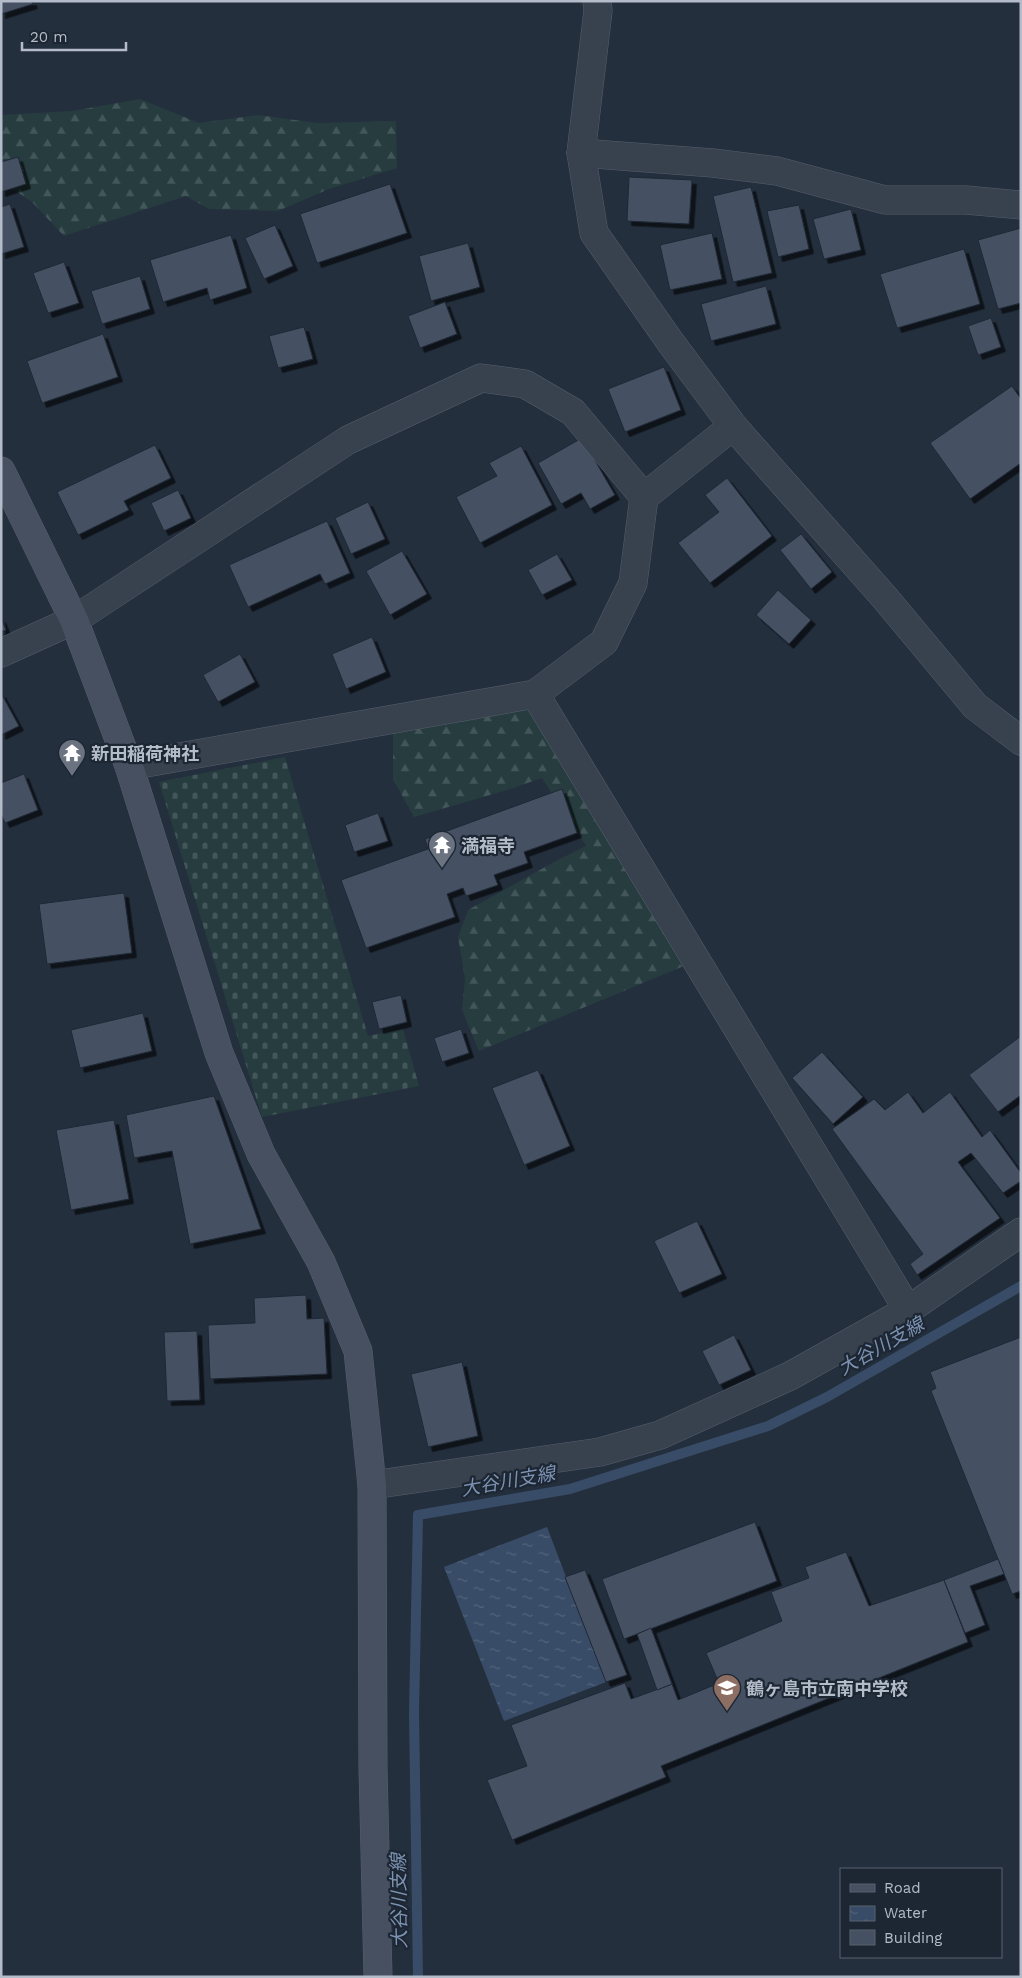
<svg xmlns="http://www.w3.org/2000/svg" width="1022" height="1978" font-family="'Work Sans','Noto Sans JP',sans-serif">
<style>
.forest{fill:url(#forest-firs)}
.cemetery{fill:url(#cemetery-stones)}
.water{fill:url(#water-ripples)}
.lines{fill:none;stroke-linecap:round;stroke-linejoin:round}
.stream{stroke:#394c67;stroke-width:10}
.building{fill:#455162;stroke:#1f2835;filter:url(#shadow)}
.street-casing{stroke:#565f6c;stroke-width:29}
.secondary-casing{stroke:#565f6c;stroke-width:29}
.street{stroke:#38414e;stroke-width:28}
.secondary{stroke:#465061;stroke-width:28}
.labels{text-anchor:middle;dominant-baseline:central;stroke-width:4.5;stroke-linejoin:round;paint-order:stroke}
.poi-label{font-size:18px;font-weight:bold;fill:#b4bcc9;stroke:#1d2633;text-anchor:start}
.water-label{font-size:19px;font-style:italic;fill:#7c92b1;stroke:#1d2633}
</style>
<defs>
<pattern id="forest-firs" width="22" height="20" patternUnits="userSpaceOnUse" patternTransform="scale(1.25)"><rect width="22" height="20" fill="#263c3f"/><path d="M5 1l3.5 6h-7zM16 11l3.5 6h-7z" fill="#435659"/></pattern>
<pattern id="cemetery-stones" width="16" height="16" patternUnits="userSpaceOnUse" patternTransform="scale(1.25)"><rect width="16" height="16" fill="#263c3f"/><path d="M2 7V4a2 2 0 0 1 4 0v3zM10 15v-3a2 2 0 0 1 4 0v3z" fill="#435659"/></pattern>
<pattern id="water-ripples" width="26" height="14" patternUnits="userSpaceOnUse" patternTransform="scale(1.25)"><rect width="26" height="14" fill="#394c67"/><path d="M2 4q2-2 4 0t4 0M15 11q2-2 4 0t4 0" fill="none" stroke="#53647b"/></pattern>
<filter id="shadow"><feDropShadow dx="4.5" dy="4.5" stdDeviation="0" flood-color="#0009"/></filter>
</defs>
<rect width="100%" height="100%" fill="#242f3e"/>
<g class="forest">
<path d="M140,99l59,24 59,-8 59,8 79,-2 1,47 -68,21 -51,22 -69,-2 -23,-13 -122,40 -32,-34 -31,-21v-66l71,-4z"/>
<path d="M533,706l151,260 -205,85 -17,-41 3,-31 -7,-42 10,-27 86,-48 32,-16 -44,-68 -35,12 -93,27 -21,-38v-47z"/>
</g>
<path class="cemetery" d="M285,757l83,279 35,-7 16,57 -157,31 -103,-335z"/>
<path class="water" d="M547,1527l59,155 -102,39 -60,-154z"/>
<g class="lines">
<path class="stream" d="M418,1977l-4,-264 4,-198 152,-26 198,-63 59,-29 194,-111"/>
</g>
<g class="building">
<path d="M1,1h31l1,3 -32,10z"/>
<path d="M18,157l8,27 -25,8v-30z"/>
<path d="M629,177l63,3 -3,44 -62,-3z"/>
<path d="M390,184l17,49 -90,30 -17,-49z"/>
<path d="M751,187l21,86 -39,9 -20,-86z"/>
<path d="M10,204l14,43 -23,7v-47z"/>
<path d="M799,205l10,44 -31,8 -11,-46z"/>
<path d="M851,209l10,41 -37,9 -11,-40z"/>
<path d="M275,225l18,41 -29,13 -19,-41z"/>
<path d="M1021,228v75l-23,6 -20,-69z"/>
<path d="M712,233l10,46 -52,11 -10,-45z"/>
<path d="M231,235l16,53 -37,12 -3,-12 -44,14 -13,-42z"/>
<path d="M468,243l12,44 -49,14 -12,-45z"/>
<path d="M964,249l16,55 -83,24 -17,-54z"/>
<path d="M64,262l15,41 -31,10 -15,-40z"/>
<path d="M140,276l10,33 -48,15 -11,-33z"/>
<path d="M766,286l10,38 -65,17 -10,-37z"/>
<path d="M445,302l12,32 -37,14 -12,-32z"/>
<path d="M991,318l10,29 -23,8 -10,-29z"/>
<path d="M304,327l9,32 -35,9 -9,-32z"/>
<path d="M103,334l15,43 -76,26 -15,-42z"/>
<path d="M664,367l17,43 -56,22 -17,-43z"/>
<path d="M1012,386l9,13v64l-51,36 -40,-56z"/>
<path d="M582,438l33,57 -25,14 -9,-16 -20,11 -23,-41z"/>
<path d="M155,445l16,33 -47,23 5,9 -51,25 -21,-43z"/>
<path d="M521,446l31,59 -72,38 -24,-46 41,-21 -8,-13z"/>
<path d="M727,478l45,58 -62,47 -32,-40 41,-31 -14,-17z"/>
<path d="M178,490l13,28 -27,13 -13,-28z"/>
<path d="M368,502l17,37 -34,15 -16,-36z"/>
<path d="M327,521l23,52 -25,11 -5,-10 -72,33 -19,-42z"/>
<path d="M801,534l31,38 -21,17 -31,-39z"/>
<path d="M402,551l25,43 -37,21 -24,-44z"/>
<path d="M557,554l15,26 -30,15 -14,-25z"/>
<path d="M778,590l33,30 -22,24 -33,-29z"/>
<path d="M1,618l5,12 -5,2z"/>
<path d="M372,637l14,35 -40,17 -14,-35z"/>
<path d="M240,654l15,28 -37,20 -15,-27z"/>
<path d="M1,693l18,33 -18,9z"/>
<path d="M24,774l14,36 -33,13 -4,-9v-31z"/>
<path d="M562,789l15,44 -53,19 4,11 -34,12 4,10 -32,11 -3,-8 -16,6 8,23 -89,31 -25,-68 87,-31 -3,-10z"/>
<path d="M378,813l10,28 -34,11 -9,-27z"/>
<path d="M124,893l8,60 -85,11 -8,-60z"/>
<path d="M401,995l6,27 -28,7 -7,-27z"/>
<path d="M143,1013l9,38 -72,17 -9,-38z"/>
<path d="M461,1029l8,24 -27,9 -8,-24z"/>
<path d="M1021,1036v59l-23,17 -29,-37z"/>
<path d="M822,1052l41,45 -30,27 -41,-46z"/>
<path d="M538,1070l32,76 -46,19 -32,-77z"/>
<path d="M908,1092l15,21 27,-21 32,45 8,-7 31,43v8l-18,12 -32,-40 -13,9 42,56 -83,57 -7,-11 13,-10 -91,-125 42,-30 11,11z"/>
<path d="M214,1096l47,133 -71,15 -18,-93 -38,7 -8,-43z"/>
<path d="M114,1120l15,79 -58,11 -15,-80z"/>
<path d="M697,1221l25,53 -43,19 -25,-52z"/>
<path d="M306,1295l1,24 17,-1 3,56 -117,5 -2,-54 47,-2 -1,-25z"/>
<path d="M197,1331l3,69 -33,1 -3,-69z"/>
<path d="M734,1335l17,35 -32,15 -17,-34z"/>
<path d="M1021,1337v254l-9,3 -81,-203 5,-3 -6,-16z"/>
<path d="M462,1362l16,74 -50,11 -17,-73z"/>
<path d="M755,1522l22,59 -153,58 -22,-60z"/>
<path d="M846,1552l23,54 75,-26 24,62 -307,124 5,11 -154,63 -25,-60 40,-14 -16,-41 114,-42 6,16 41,-15 6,16 41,-17 -13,-30 76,-32 -11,-29 38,-14 -4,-11z"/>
<path d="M998,1559l6,15 -34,12 15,39 -20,8 -21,-53z"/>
<path d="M585,1570l42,105 -21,7 -41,-105z"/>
<path d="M651,1628l21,56 -15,6 -20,-56z"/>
</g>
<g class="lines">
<defs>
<g id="street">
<path d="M597,1l1,10 -17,142 13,80 77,110 62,83 152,172 90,108 46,35"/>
<path d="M581,153l132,10 64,8 108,29h81l55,5"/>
<path d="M1,653l73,-33 274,-180 133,-62 44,6 48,28 71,85"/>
<path d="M535,694l373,616"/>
<path d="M129,766l406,-72 69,-52 29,-59 11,-86 89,-71"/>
<path d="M372,1485l228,-33 60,-17 130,-59 118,-66 113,-78"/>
</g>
<path id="secondary" d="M1,471l73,149 55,146 90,287 42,101 60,108 37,89 14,134 1,282 5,210"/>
</defs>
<use href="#street" class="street-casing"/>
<use href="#secondary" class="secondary-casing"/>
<use href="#street" class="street"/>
<use href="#secondary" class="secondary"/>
</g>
<defs>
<symbol id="temple-pin" viewBox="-11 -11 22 30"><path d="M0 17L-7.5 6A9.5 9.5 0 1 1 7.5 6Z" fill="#6b7280" stroke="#1d2633"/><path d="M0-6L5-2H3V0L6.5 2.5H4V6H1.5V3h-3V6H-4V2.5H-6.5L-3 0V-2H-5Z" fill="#fff"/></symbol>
<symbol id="school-pin" viewBox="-11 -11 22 30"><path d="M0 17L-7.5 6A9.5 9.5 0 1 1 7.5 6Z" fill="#8d6e63" stroke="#1d2633"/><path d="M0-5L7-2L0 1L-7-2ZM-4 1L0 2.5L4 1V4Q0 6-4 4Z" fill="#fff"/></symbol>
</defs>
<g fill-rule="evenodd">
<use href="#temple-pin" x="56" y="737" width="32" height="43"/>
<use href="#temple-pin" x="426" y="829" width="32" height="43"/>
<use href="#school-pin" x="711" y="1672" width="32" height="43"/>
</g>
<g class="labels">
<g class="poi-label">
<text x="91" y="753">新田稲荷神社</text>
<text x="461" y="845">満福寺</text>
<text x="746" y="1688">鶴ヶ島市立南中学校</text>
</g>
<g class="water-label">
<text transform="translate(881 1346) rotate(-30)">大谷川支線</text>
<text transform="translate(508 1481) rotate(-10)">大谷川支線</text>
<text transform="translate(399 1901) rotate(-91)">大谷川支線</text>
</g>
</g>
<rect width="1022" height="1978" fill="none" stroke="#b4bcc9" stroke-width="5"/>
<rect x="840" y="1868" width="162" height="90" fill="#1d2633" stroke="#59626f"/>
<rect x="850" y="1884" width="25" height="8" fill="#465061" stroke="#59626f"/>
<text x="884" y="1893" font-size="15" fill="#b4bcc9">Road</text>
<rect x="850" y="1906" width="25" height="15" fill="url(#water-ripples)" stroke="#59626f"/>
<text x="884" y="1918" font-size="15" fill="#b4bcc9">Water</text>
<rect x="850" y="1930" width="25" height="15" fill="#455162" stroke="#59626f"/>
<text x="884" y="1943" font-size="15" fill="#b4bcc9">Building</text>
<path d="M22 42v8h104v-8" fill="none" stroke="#b4bcc9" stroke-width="2.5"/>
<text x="30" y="42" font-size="15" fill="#b4bcc9" stroke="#1d2633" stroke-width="4" paint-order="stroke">20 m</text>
</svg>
